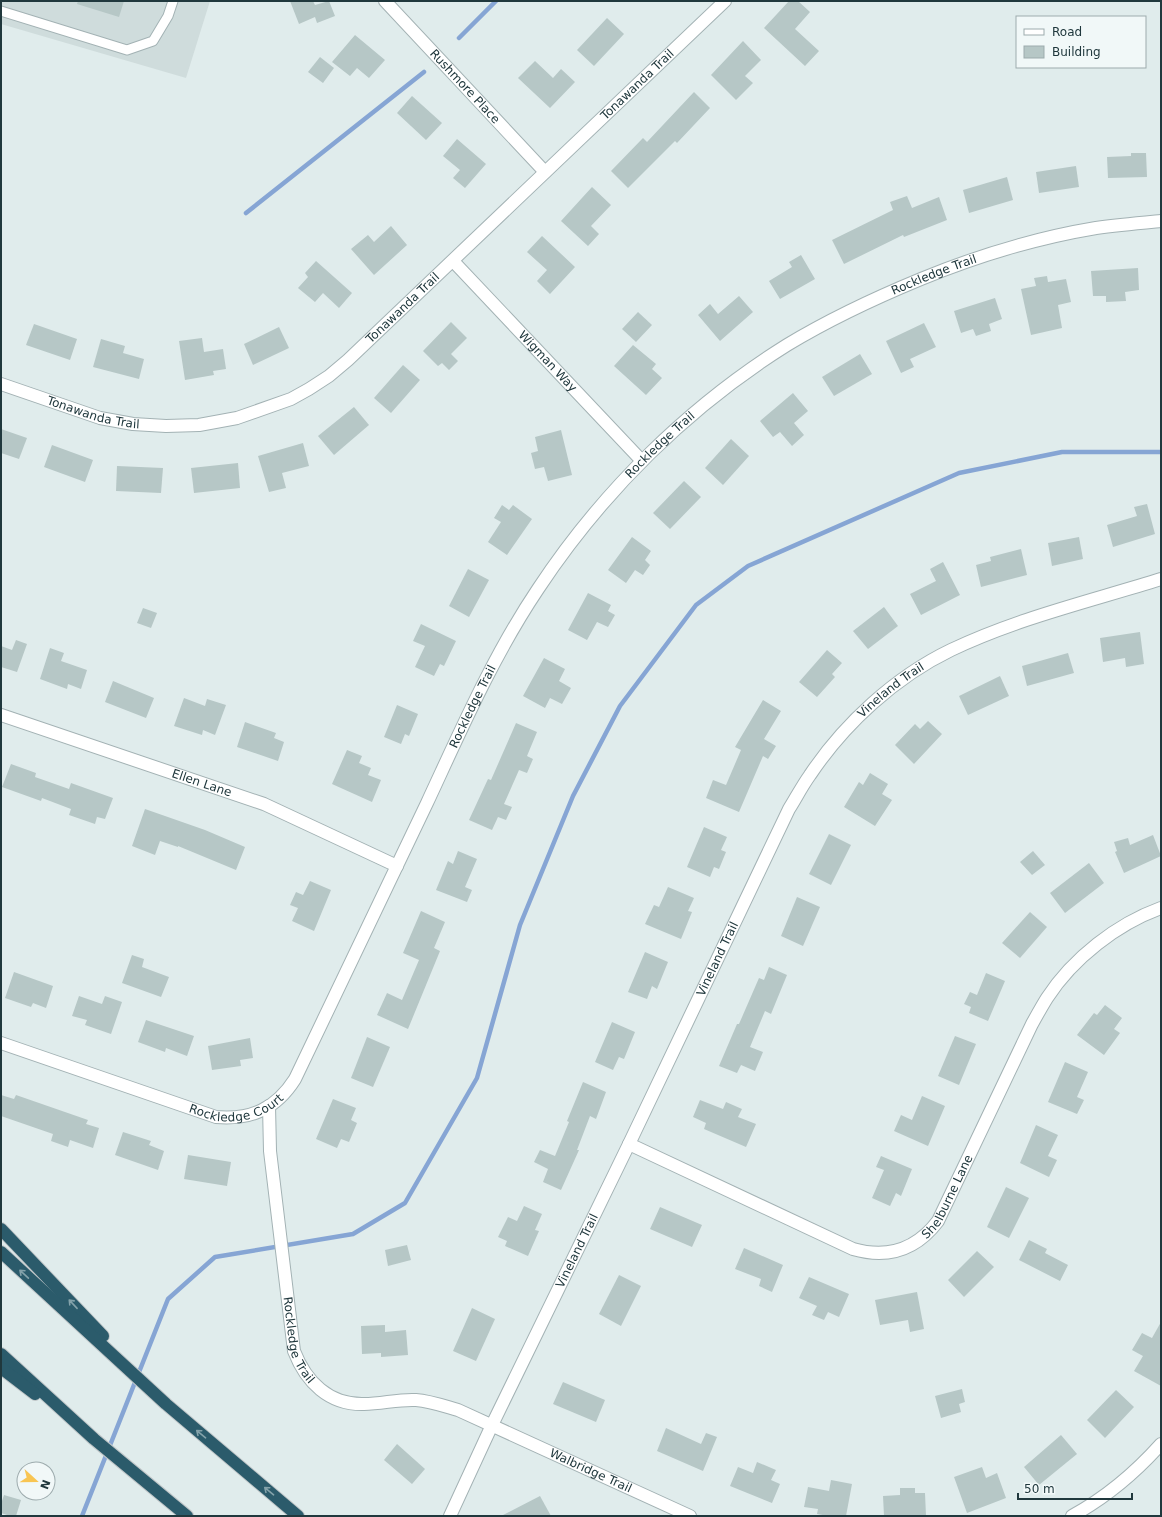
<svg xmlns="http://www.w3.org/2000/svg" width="1162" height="1517" font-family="'DejaVu Sans',sans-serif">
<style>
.built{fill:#cfdcdc}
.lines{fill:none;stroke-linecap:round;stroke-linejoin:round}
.stream{stroke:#86a5d4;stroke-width:4.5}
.building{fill:#b6c7c6}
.lane-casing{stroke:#a3b2b4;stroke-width:11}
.street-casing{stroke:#a3b2b4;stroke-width:14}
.highway-casing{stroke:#c1c7c9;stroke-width:14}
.lane{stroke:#fff;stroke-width:9}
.street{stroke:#fff;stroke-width:12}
.highway{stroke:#2b5b6b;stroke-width:12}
.oneway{stroke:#84a2aa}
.labels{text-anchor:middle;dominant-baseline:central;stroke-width:3;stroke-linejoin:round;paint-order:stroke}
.street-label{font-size:12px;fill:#20383d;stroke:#f1f8f8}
</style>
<rect width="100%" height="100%" fill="#e0ecec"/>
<path class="built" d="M1,1h209l-24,77 -185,-54z"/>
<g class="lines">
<g class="stream">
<path d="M459,38l37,-37"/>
<path d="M246,213l178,-141"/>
<path d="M82,1516l86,-217 47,-42 138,-23 52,-31 72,-125 43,-153 53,-129 47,-90 76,-101 52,-39 211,-93 103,-21h99"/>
</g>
</g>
<g class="building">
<path d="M78,1h46l-5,16 -42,-13z"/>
<path d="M290,1h23l2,4 14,-4 6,15 -18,7 -2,-6 -16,7z"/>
<path d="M789,1h9l12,11 -15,17 24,22 -14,15 -41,-38z"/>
<path d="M607,18l17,16 -30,32 -17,-16z"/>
<path d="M355,35l30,25 -16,18 -12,-10 -7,8 -18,-14z"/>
<path d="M743,41l18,19 -16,16 8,7 -17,17 -25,-25z"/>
<path d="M320,57l14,11 -11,15 -15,-11z"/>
<path d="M535,61l18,17 8,-9 14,13 -25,26 -32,-30z"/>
<path d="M694,92l16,16 -33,35 -2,-2 -47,47 -17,-17 32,-33 4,4z"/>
<path d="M412,96l30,27 -16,17 -29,-27z"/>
<path d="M457,139l29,25 -21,24 -12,-10 7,-8 -17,-14z"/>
<path d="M1131,153h15l1,24 -39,1 -1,-21 24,-1z"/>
<path d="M1076,166l3,21 -40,6 -3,-21z"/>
<path d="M1007,177l6,23 -44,13 -6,-23z"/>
<path d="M592,187l19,18 -20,21 8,8 -11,12 -27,-25z"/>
<path d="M907,196l5,12 27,-11 8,23 -43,17 -1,-2 -59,29 -12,-24 61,-30 -3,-8z"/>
<path d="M391,226l16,19 -33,30 -23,-26 17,-14 6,7z"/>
<path d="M542,236l33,31 -25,27 -13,-13 10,-11 -20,-18z"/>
<path d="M801,255l14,24 -35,20 -11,-18 23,-14 -3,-5z"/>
<path d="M316,261l36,32 -13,15 -16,-15 -8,9 -17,-14 10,-11 -3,-4z"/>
<path d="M1138,268l1,22 -14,2 1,9 -20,1v-6h-13l-2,-25z"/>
<path d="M1047,276l1,6 18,-3 5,23 -13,3 4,23 -31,7 -10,-46 15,-3 -2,-8z"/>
<path d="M739,296l14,16 -33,29 -22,-26 12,-11 8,10z"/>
<path d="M995,298l7,21 -13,5 2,7 -15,5 -3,-7 -12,4 -7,-22z"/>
<path d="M638,312l14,13 -16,17 -14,-13z"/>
<path d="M451,322l16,16 -16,16 7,7 -9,9 -7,-7 -4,3 -15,-15z"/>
<path d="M924,323l12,24 -26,12 4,8 -13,6 -15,-32z"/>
<path d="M34,324l43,15 -7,21 -44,-15z"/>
<path d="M279,327l10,21 -36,17 -9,-21z"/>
<path d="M202,338l2,14 19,-3 3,20 -13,2 1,4 -29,5 -6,-39z"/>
<path d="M101,339l24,7 -2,7 21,6 -5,20 -46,-12z"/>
<path d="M633,345l23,19 -4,5 10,9 -16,17 -32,-29z"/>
<path d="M860,354l12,20 -38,22 -12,-19z"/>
<path d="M403,365l17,15 -29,33 -17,-15z"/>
<path d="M793,393l15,18 -14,12 10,12 -12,11 -12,-14 -7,5 -13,-16z"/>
<path d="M354,407l15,18 -35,30 -16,-19z"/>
<path d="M1,429l26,9 -8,21 -18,-6z"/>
<path d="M561,430l11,45 -24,6 -4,-14 -9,2 -4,-16 7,-2 -3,-14z"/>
<path d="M731,439l18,17 -26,29 -18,-17z"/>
<path d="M303,443l6,23 -27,7 4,15 -17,4 -11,-36z"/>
<path d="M52,445l41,15 -8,22 -41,-15z"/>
<path d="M238,463l2,25 -46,5 -3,-25z"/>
<path d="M117,466l46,2 -2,25 -45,-2z"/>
<path d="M684,481l17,16 -31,32 -17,-16z"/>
<path d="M1147,504l8,30 -42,13 -6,-22 30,-9 -3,-9z"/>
<path d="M502,505l7,5 4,-5 19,14 -25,36 -19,-13 13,-20 -7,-4z"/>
<path d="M632,537l19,14 -6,9 5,5 -7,10 -8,-5 -9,13 -18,-13z"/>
<path d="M1079,537l4,22 -31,7 -4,-23z"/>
<path d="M1021,549l6,26 -46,12 -5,-22 15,-4 -1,-4z"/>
<path d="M943,562l17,33 -39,20 -11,-21 26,-13 -6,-12z"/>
<path d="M468,569l21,11 -20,37 -20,-11z"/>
<path d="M588,593l23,12 -3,6 7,4 -7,12 -11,-5 -10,18 -19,-10z"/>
<path d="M884,607l14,19 -30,23 -15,-18z"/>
<path d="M143,608l14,5 -6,15 -14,-5z"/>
<path d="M421,624l35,17 -12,25 -4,-2 -6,12 -19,-9 10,-21 -12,-5z"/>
<path d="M1140,632l4,32 -18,3 -1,-9 -22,4 -3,-24z"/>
<path d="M16,640l11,4 -10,28 -16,-5v-21l11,4z"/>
<path d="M50,648l14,5 -3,8 26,9 -6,19 -13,-5 -1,5 -27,-10z"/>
<path d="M827,650l15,13 -10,11 3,3 -18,20 -18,-15z"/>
<path d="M1068,653l6,20 -47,13 -5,-20z"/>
<path d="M544,658l21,11 -6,12 12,7 -9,16 -12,-6 -5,10 -22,-12z"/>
<path d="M1000,676l9,20 -41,19 -9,-19z"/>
<path d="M113,681l41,17 -8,20 -41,-16z"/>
<path d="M184,698l21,8 2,-7 19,6 -11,30 -12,-5 -1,5 -28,-9z"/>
<path d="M763,700l18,11 -17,28 12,7 -8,13 -5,-3 -24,56 -33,-14 7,-18 13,5 15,-35 -6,-3z"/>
<path d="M397,705l21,9 -9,22 -4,-2 -4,10 -17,-7z"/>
<path d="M928,721l14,13 -28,30 -19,-19 20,-21 5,5z"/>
<path d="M245,722l31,11 -2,5 10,4 -6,19 -41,-14z"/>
<path d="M516,723l21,9 -10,24 6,3 -6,14 -8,-3 -15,34 8,3 -6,13 -8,-3 -6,13 -23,-10 19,-41 3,1z"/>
<path d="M347,750l15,6 -3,7 12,5 -3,7 13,5 -9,22 -40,-18z"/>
<path d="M11,764l25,9 -1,4 34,12 2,-6 42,15 -8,21 -8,-2 -2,7 -26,-9 2,-6 -29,-11 -1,3 -39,-14z"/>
<path d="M870,773l18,11 -6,10 10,6 -17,26 -31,-19 15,-25 4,3z"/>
<path d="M145,809l60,21 40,17 -9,23 -58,-24v1l-18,-6 -5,14 -23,-9z"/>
<path d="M704,827l23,10 -6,13 5,2 -7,17 -5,-2 -4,10 -23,-10z"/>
<path d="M829,834l22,11 -20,40 -22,-11z"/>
<path d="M1153,835l8,21 -37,17 -9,-21 2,-1 -3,-9 14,-4 2,7z"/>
<path d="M458,851l19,8 -12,28 7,3 -5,12 -31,-12 12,-29 5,3z"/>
<path d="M1033,851l12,14 -13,10 -12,-13z"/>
<path d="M1089,863l15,20 -39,30 -15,-20z"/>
<path d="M310,881l21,9 -17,41 -22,-10 6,-13 -8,-3 6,-13 7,3z"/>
<path d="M668,887l26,11 -6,13 4,1 -11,27 -36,-15 9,-19 5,2z"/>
<path d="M797,897l23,10 -17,39 -22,-10z"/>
<path d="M421,911l24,11 -11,26 6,3 -32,78 -31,-14 10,-22 15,7 17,-40 -16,-7z"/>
<path d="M1030,912l17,15 -27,31 -18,-15z"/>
<path d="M645,952l23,10 -11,27 -5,-3 -5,13 -19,-7z"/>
<path d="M132,955l12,4 -2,8 27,10 -8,20 -39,-14z"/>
<path d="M769,967l18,8 -16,39 -6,-3 -15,36 13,5 -8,19 -14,-6 -4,8 -18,-7 18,-42h2l20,-46 5,2z"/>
<path d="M14,972l39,14 -7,22 -13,-5 -2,4 -26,-9z"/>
<path d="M986,973l19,8 -17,40 -19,-8 2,-6 -7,-3 6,-12 7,3z"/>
<path d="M79,996l23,8 3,-8 17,6 -11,32 -26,-9 2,-5 -15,-4z"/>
<path d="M1105,1005l17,13 -8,11 6,4 -16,22 -27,-20 17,-22 3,2z"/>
<path d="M146,1020l48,16 -7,20 -21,-8 -1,4 -27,-10z"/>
<path d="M612,1022l23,10 -11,27 -5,-2 -6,13 -18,-8z"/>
<path d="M955,1036l21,8 -17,41 -21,-9z"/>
<path d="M367,1037l23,10 -17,40 -22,-9z"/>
<path d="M250,1038l3,20 -13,2 1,6 -29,4 -4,-24z"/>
<path d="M1065,1062l23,10 -11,25 7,3 -7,14 -29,-12z"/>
<path d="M583,1082l23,10 -10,27 -6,-3 -13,34h2l-18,40 -18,-8 5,-13 -14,-7 6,-12 15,6 14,-34 -2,-1z"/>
<path d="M1,1095l13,4 2,-4 72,25 -2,4 13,4 -6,20 -23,-8 -2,7 -17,-6 2,-7 -52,-18z"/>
<path d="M922,1096l23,10 -17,40 -34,-15 7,-16 11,5z"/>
<path d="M333,1099l23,9 -5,12 6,3 -8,19 -8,-3 -4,9 -21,-9z"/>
<path d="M700,1100l23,9 3,-7 16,7 -4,8 18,7 -10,23 -42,-18 2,-6 -13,-6z"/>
<path d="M1036,1125l22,10 -10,21 9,4 -8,17 -29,-14z"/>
<path d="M123,1132l28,9 -2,4 15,6 -6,19 -43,-15z"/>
<path d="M188,1155l43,7 -4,24 -43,-7z"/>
<path d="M881,1156l31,13 -11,27 -5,-3 -6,13 -18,-8 12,-28 -8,-3z"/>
<path d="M1006,1187l23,11 -20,40 -22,-11z"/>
<path d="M524,1206l18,8 -7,16 4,1 -11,25 -23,-10 2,-5 -9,-4 10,-20 9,4z"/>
<path d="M660,1207l42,18 -10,22 -42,-18z"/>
<path d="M1029,1240l18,9 -2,4 23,12 -8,16 -41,-21z"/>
<path d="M407,1245l4,15 -23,6 -3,-16z"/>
<path d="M744,1248l39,17 -11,27 -13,-6 2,-7 -26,-10z"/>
<path d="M977,1251l17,16 -30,30 -16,-17z"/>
<path d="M619,1275l22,11 -20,40 -22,-12z"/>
<path d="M809,1277l40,17 -10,23 -11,-5 -4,8 -12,-5 5,-9 -18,-8z"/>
<path d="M917,1292l7,37 -14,3 -2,-12 -28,5 -5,-25z"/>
<path d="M472,1308l23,11 -19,42 -23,-10z"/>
<path d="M1161,1322v64l-27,-15 9,-15 -11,-6 10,-17 10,5z"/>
<path d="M385,1325v7l21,-2 2,25 -27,2v-4l-19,1 -1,-28z"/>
<path d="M563,1382l42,18 -9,22 -43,-18z"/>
<path d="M962,1389l3,13 -6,2 2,8 -20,6 -6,-22z"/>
<path d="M1116,1390l18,17 -29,31 -18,-18z"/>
<path d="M666,1428l35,16 5,-11 11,4 -14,34 -46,-20z"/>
<path d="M1061,1435l16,19 -38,31 -15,-18z"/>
<path d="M397,1444l28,25 -13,15 -28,-24z"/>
<path d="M757,1462l19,8 -5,10 9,4 -8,19 -42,-17 8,-19 15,6z"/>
<path d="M982,1467l4,11 11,-5 9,25 -39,15 -13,-36z"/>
<path d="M831,1480l21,4 -6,32h-18l-11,-2 1,-5 -14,-2 4,-20 21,4z"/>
<path d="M900,1488h15v5h10l1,23h-42l-1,-20 17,-1z"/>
<path d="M4,1495l17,5 -5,16h-6l-9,-3v-9z"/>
<path d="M540,1496l11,20h-50z"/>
</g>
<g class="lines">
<defs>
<path id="lane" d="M1,11l126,39 26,-9 15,-25 5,-15"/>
<g id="street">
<path id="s1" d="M385,1l160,171"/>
<path id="s2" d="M453,261l189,200"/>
<path id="s3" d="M1,384l99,34 33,6 33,2 33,-1 38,-7 54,-19 18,-10 20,-13 19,-16 377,-359"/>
<path id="s4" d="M1,715l263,89 133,62"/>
<path id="s5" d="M1,1043l215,74c35,3 60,-8 79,-38 44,-92 88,-184 132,-276 34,-73 66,-147 111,-214 64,-97 150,-182 249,-244 43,-26 88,-47 134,-66 56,-23 115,-41 175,-51 22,-3 44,-5 65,-7"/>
<path id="s6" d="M269,1106l1,45 24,200c12,31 35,54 70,53 18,0 34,-5 52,-4 14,1 28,6 42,10l232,106"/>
<path id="s7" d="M629,1144l224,105c35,10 63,1 85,-28l94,-197c5,-9 10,-18 15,-26 26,-40 70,-74 114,-90"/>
<path id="s8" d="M450,1516l42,-91 137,-281 160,-335c7,-11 13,-23 21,-34 34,-51 85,-98 141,-125 67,-32 140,-49 210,-71"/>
<path d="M1072,1516c33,-18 64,-44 89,-72"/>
</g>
<g id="highway">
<path d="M1,1229l102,107"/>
<path d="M1,1252l165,152 132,112"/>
<path d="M1,1354l93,85 93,77"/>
<path d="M1,1368l34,26"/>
</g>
</defs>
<use href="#lane" class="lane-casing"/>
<use href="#street" class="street-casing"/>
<use href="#highway" class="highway-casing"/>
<use href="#lane" class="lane"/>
<use href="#street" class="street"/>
<use href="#highway" class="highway"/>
</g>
<defs><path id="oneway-shaft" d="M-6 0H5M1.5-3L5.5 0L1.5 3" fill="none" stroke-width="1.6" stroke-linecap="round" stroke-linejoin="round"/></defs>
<g class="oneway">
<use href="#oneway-shaft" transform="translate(24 1274) rotate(-137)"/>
<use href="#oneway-shaft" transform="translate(73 1304) rotate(-133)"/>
<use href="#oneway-shaft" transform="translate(201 1434) rotate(-140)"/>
<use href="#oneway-shaft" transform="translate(269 1491) rotate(-140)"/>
</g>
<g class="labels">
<g class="street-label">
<text stroke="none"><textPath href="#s3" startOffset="769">Tonawanda Trail</textPath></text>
<text stroke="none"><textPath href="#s1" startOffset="117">Rushmore Place</textPath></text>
<text stroke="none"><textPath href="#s5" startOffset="1382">Rockledge Trail</textPath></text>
<text stroke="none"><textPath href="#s3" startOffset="445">Tonawanda Trail</textPath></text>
<text stroke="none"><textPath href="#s2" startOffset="138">Wigman Way</textPath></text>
<text stroke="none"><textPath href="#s3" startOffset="97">Tonawanda Trail</textPath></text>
<text stroke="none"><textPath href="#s5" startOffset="1057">Rockledge Trail</textPath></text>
<text stroke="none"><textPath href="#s8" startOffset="942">Vineland Trail</textPath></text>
<text stroke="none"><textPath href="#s5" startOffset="733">Rockledge Trail</textPath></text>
<text stroke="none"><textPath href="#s4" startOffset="212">Ellen Lane</textPath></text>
<text stroke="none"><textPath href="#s8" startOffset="618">Vineland Trail</textPath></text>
<text stroke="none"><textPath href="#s5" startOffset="249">Rockledge Court</textPath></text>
<text stroke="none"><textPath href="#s7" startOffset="369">Shelburne Lane</textPath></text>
<text stroke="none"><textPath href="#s8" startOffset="294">Vineland Trail</textPath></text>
<text stroke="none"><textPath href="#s6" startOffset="237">Rockledge Trail</textPath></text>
<text stroke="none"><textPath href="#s6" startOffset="582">Walbridge Trail</textPath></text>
</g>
</g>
<rect width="1162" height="1517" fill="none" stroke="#20383d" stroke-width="4"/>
<rect x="1016" y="16" width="130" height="52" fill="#f1f8f8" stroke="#9dabad"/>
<rect x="1024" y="29" width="20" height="6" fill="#ffffff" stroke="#9dabad"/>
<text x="1052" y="36" font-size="12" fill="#20383d">Road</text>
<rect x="1024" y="46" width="20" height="12" fill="#b6c7c6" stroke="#9dabad"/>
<text x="1052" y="56" font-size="12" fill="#20383d">Building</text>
<g transform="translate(36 1481) rotate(111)"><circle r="19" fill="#f1f8f8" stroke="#9dabad"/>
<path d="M0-3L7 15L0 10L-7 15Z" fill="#f8c553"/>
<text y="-6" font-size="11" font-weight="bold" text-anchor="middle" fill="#20383d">N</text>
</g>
<path d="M1018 1493v6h114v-6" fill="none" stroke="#20383d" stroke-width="2"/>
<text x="1024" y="1493" font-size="12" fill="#20383d" stroke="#f1f8f8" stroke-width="3" paint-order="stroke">50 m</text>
</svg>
